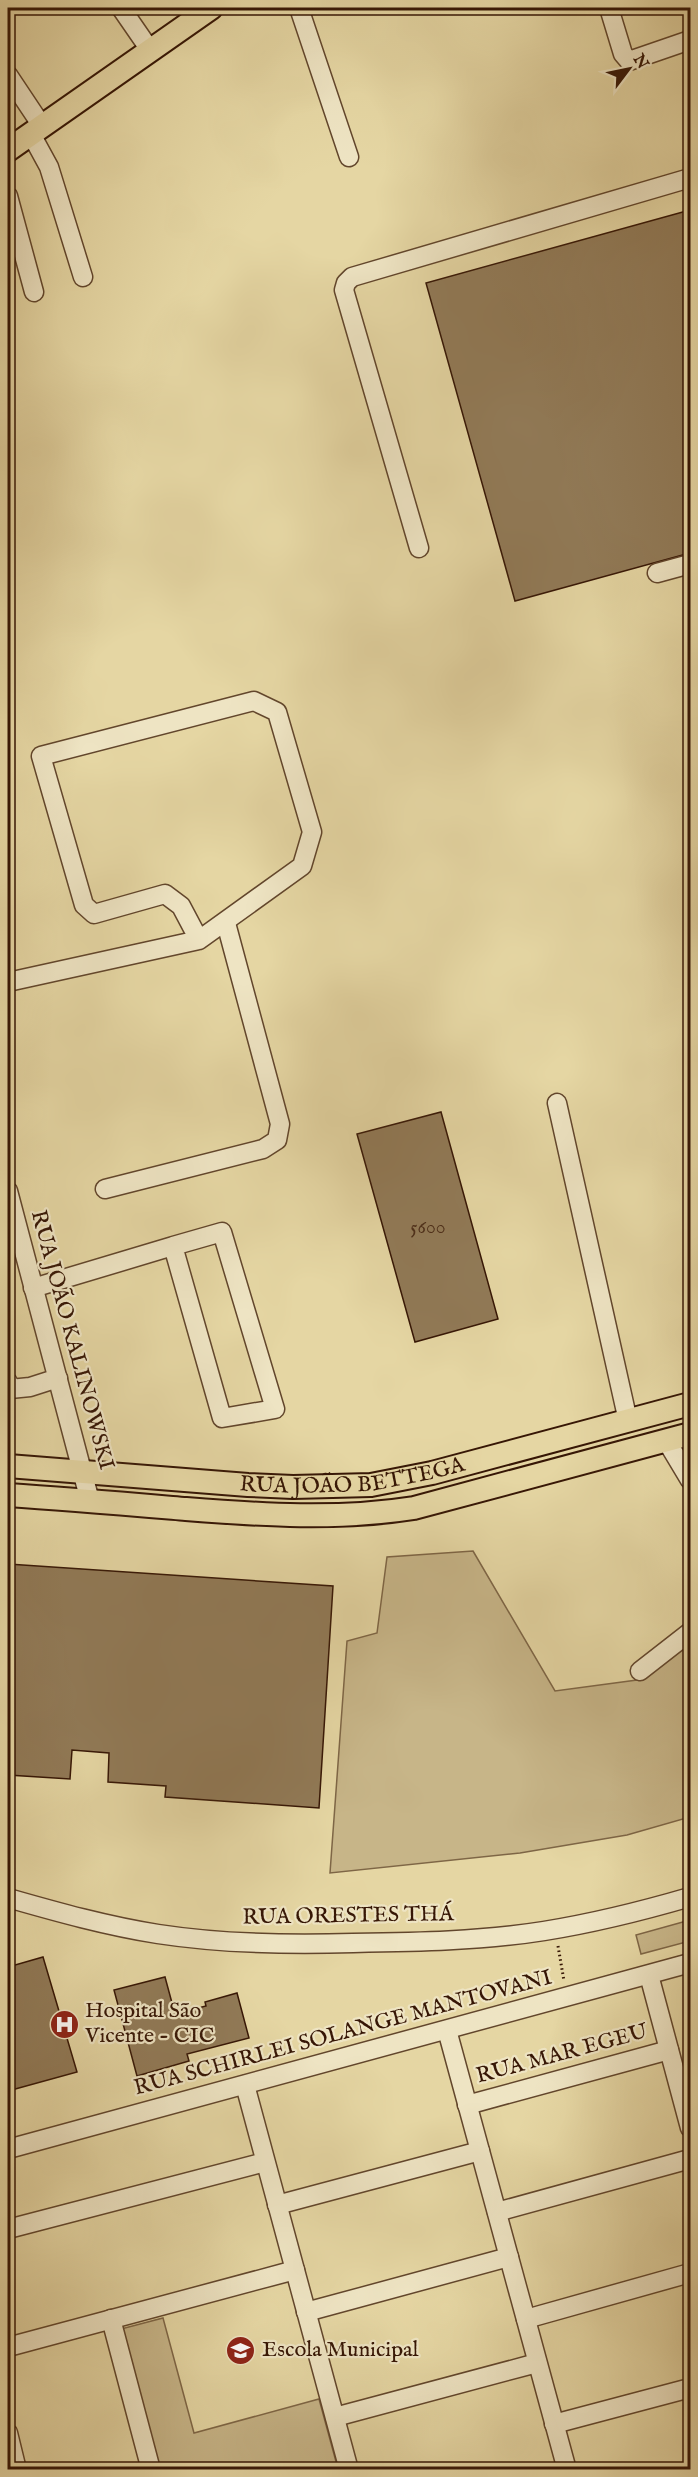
<svg xmlns="http://www.w3.org/2000/svg" width="698" height="2477" font-family="'IM FELL English',serif">
<style>
.green{fill:#c7b588;stroke:#7e6646;stroke-width:1.5}
.building{fill:#917a57;stroke:#361605;stroke-width:1.5}
.lines{fill:none;stroke-linecap:round;stroke-linejoin:round}
.minor-casing{stroke:#62462c;stroke-width:21}
.major-casing{stroke:#361605;stroke-width:26}
.path{stroke:#361605;stroke-width:3;stroke-dasharray:1.5 3;stroke-linecap:butt}
.minor{stroke:#eee4c3;stroke-width:18}
.major{stroke:#e5d6a3;stroke-width:22}
.labels{text-anchor:middle;dominant-baseline:central;stroke-width:4.5;stroke-linejoin:round;paint-order:stroke}
.number-label{font-size:20px;fill:#4d2f1a}
.street-label{font-size:22px;fill:#361605;stroke:#eee4c3}
.poi-label{font-size:22px;fill:#361605;stroke:#eee4c3;text-anchor:start}
</style>
<rect width="100%" height="100%" fill="#e5d6a3"/>
<filter id="stains"><feTurbulence type="fractalNoise" baseFrequency=".00333" numOctaves="4"/><feColorMatrix values="0 0 0 0 .2 0 0 0 0 .09 0 0 0 0 .02 0 0 0 .5 -.17"/></filter>
<radialGradient id="worn" r=".72"><stop offset=".6" stop-color="#630" stop-opacity="0"/><stop offset="1" stop-color="#630" stop-opacity=".3"/></radialGradient>
<g class="green">
<path d="M473,1551l82,140 82,-11 53,-43v180l-63,18 -107,18 -190,20 17,-232 30,-8 10,-76z"/>
<path d="M690,1920v21l-49,13 -5,-19z"/>
<path d="M163,2318l31,115 125,-34 19,70h-178l-39,-140z"/>
</g>
<g class="building">
<path d="M690,210v343l-175,48 -89,-318z"/>
<path d="M441,1112l57,207 -83,23 -58,-208z"/>
<path d="M8,1564l325,22 -14,222 -154,-11 1,-11 -58,-4 1,-29 -37,-3 -2,29 -62,-4z"/>
<path d="M43,1957l34,115 -69,19v-124z"/>
<path d="M165,1977l10,37 31,-8 -1,-4 32,-9 12,45 -62,16 2,7 -52,15 -23,-86z"/>
</g>
<g class="lines">
<defs>
<g id="minor">
<path d="M121,8l29,42"/>
<path d="M299,8l50,149"/>
<path d="M609,8l14,46 6,7 61,-21"/>
<path d="M8,75l34,51"/>
<path d="M31,134l18,33 34,110"/>
<path d="M8,196l26,96"/>
<path d="M419,548l-75,-258 2,-7 6,-6 338,-99"/>
<path d="M657,573l33,-9"/>
<path d="M8,982l191,-42 103,-74 10,-34 -35,-120 -23,-11 -213,55 43,149 10,9 71,-20 16,12 18,34"/>
<path d="M557,1103l71,318"/>
<path d="M105,1189l158,-40 14,-9 3,-16 -54,-201"/>
<path d="M8,1191l82,310"/>
<path d="M33,1288l140,-42 49,172 53,-9 -53,-177 -49,14"/>
<path d="M8,1382l2,7 20,-2 28,-9"/>
<path d="M666,1440l24,40"/>
<path d="M640,1671l50,-39"/>
<path d="M8,1898c49,14 99,28 150,36 65,10 130,11 195,9 64,-1 128,-2 191,-12 50,-8 98,-20 146,-34"/>
<path d="M649,1975l41,153"/>
<path d="M447,2030l120,440"/>
<path d="M245,2085l104,385"/>
<path d="M467,2105l202,-55"/>
<path d="M8,2149l682,-186"/>
<path d="M277,2205l203,-54"/>
<path d="M497,2212l193,-53"/>
<path d="M8,2229l257,-67"/>
<path d="M306,2312l203,-55"/>
<path d="M111,2319l40,151"/>
<path d="M526,2319l164,-46"/>
<path d="M8,2347l287,-77"/>
<path d="M335,2417l202,-54"/>
<path d="M554,2424l136,-36"/>
<path d="M8,2433l9,37"/>
</g>
<g id="major">
<path d="M8,150l203,-142"/>
<path id="s1" d="M8,1466l240,19 45,2 78,-2 61,-12 258,-69"/>
<path d="M8,1495c59,4 118,9 178,14 76,6 152,11 228,-1l276,-74"/>
</g>
</defs>
<use href="#minor" class="minor-casing"/>
<use href="#major" class="major-casing"/>
<path class="path" d="M558,1946l6,35"/>
<use href="#minor" class="minor"/>
<use href="#major" class="major"/>
</g>
<defs>
<symbol id="hospital-disc" viewBox="-11 -11 22 22"><circle r="9.5" fill="#8f2418" stroke="#eee4c3"/><path d="M-5-5h3v3.5h4V-5h3V5h-3V1.5h-4V5h-3Z" fill="#fff"/></symbol>
<symbol id="school-disc" viewBox="-11 -11 22 22"><circle r="9.5" fill="#8f2418" stroke="#eee4c3"/><path d="M0-5L7-2L0 1L-7-2ZM-4 1L0 2.5L4 1V4Q0 6-4 4Z" fill="#fff"/></symbol>
</defs>
<g fill-rule="evenodd">
<use href="#hospital-disc" x="48" y="2008" width="33" height="33"/>
<use href="#school-disc" x="224" y="2334" width="33" height="33"/>
</g>
<g class="labels">
<g class="number-label">
<text x="428" y="1227">5600</text>
</g>
<g class="street-label">
<text transform="translate(72 1340) rotate(75)">RUA JOÃO KALINOWSKI</text>
<text stroke="none"><textPath href="#s1" startOffset="346">RUA JOÃO BETTEGA</textPath></text>
<text transform="translate(348 1916) rotate(-1)">RUA ORESTES THÁ</text>
<text transform="translate(343 2033) rotate(-15)">RUA SCHIRLEI SOLANGE MANTOVANI</text>
<text transform="translate(562 2054) rotate(-15)">RUA MAR EGEU</text>
</g>
<g class="poi-label">
<text x="85" y="2011">Hospital São<tspan x="85" dy="25">Vicente - CIC</tspan></text>
<text x="262" y="2350">Escola Municipal</text>
</g>
</g>
<rect width="698" height="2477" fill="none" stroke="#e5d6a3" stroke-width="30"/>
<rect x="9" y="9" width="680" height="2459" fill="none" stroke="#361605" stroke-width="3"/>
<rect x="15" y="15" width="668" height="2447" fill="none" stroke="#361605" stroke-width="1.5"/>
<g transform="translate(629 69) rotate(58)" stroke="#eee4c3" stroke-width="4.5" paint-order="stroke">
<path d="M0-4.5L10 22L0 15L-10 22Z" fill="#361605"/>
<text y="-9" font-size="16" font-weight="bold" text-anchor="middle" fill="#361605">N</text>
</g>
<rect width="100%" height="100%" filter="url(#stains)"/>
<rect width="100%" height="100%" fill="url(#worn)"/>
</svg>
